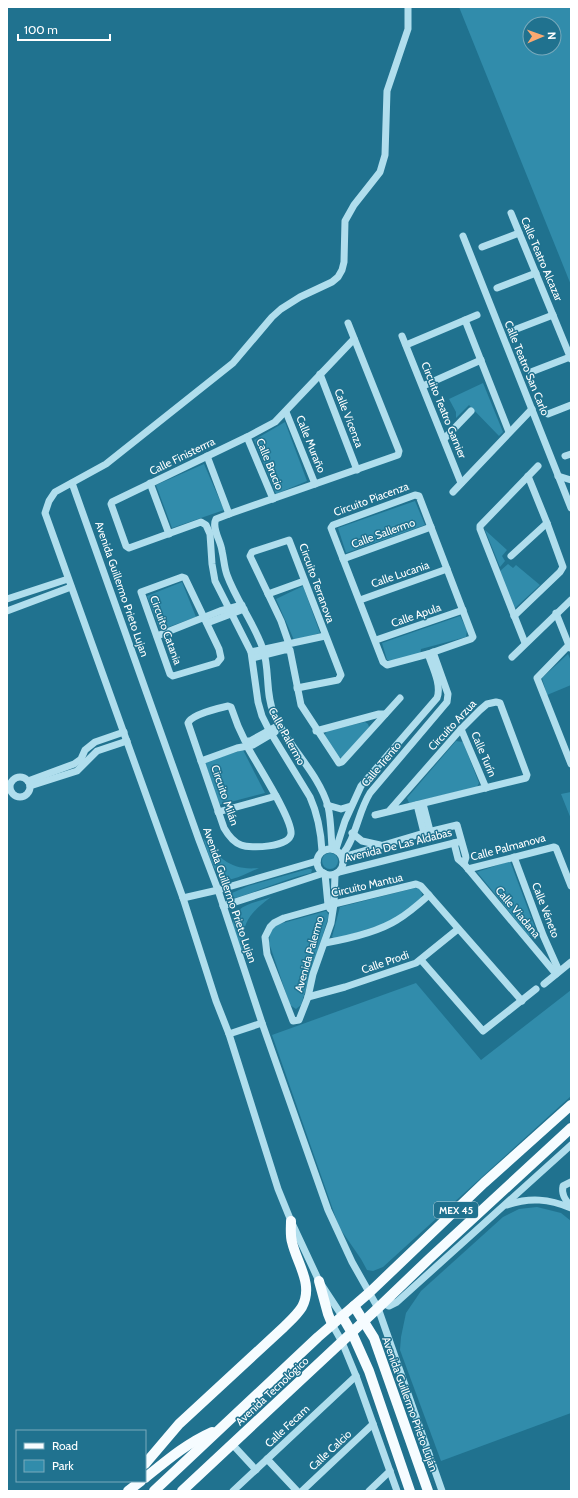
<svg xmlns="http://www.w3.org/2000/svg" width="578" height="1498" font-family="Cabin,sans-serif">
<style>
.green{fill:#318cab;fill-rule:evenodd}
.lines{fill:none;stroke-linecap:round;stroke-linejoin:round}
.minor{stroke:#b0deed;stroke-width:7}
.major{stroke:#f6fcff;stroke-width:10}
.labels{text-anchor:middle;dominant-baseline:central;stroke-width:3;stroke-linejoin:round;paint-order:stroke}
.shield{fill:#20728f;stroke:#bcd5dd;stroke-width:1}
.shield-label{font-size:10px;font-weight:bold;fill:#fff}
.street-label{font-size:11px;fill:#fff;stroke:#20728f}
</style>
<rect width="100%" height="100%" fill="#20728f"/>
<g class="green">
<path d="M459,7h112v278zM530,24h24v24h-24z"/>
<path d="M483,383l20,49 -4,4 -30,-31 -13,13v-6l-7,-13z"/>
<path d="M285,422l22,59 -31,13 -22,-54z"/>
<path d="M204,464l20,46 -52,18 -16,-43z"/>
<path d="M415,501l10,24 -79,28 -8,-25z"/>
<path d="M485,530l22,20 -5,6 3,5 -5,6z"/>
<path d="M508,564l5,4 3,-3 24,20 -26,24 -14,-38z"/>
<path d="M182,582l14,35 -36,13 -13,-34z"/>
<path d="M303,586l17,47 -26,7 -18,-41z"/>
<path d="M460,616l7,14 -1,7 -45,12 -1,6 -29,6 -4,-1 -5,-17z"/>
<path d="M568,654l3,7v24l-24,10 -5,-17z"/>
<path d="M365,722l3,2 1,3 -26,31 -5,-1 -14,-21 3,-5z"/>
<path d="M456,741l7,1 16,41 -2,4 -68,16 -2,-5z"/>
<path d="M243,750l22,43 -46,12 -14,-43z"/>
<path d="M571,792v27l-10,-25z"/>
<path d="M203,838c16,20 28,33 56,30 -9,4 -18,9 -27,11 -18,3 -24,-28 -29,-41z"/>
<circle cx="330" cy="861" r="8"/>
<path d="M510,861l27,72 -2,3h-6l-52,-64z"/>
<path d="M308,869h3l1,1 -1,3c-26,6 -50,17 -76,25l-2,-2 -1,-3 16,-7z"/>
<path d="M415,888l5,1 2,5 -1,5 -31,23 -54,17 -4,-2 8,-30z"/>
<path d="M271,897c-23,17 -32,29 -26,59 -6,-12 -20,-35 -6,-46 8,-7 22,-9 32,-13z"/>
<path d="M326,911l3,4 -28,90 -5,4 -6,-4 -21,-62 1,-11 6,-7z"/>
<path d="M416,983l65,77 90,-70v106l-188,171 -10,4 -6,-1 -6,-11 -22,-32 -67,-192z"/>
<path d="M537,1207l24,6 10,8v192l-130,48 -41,-111 1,-13 5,-24 15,-22 82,-74 16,-8z"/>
</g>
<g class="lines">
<g class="minor">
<path d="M511,213l60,146"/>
<path d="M463,236l108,272"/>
<path d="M482,247l37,-14"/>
<path d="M497,288l39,-15"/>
<path d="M465,320l44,112"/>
<path d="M514,330l39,-15"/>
<path d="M402,336l59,147"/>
<path d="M406,345l71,-30"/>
<path d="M531,372l39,-15"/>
<path d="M320,374l37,96"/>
<path d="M423,386l58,-26"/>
<path d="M286,412l29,72"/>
<path d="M548,414l23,-9"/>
<path d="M247,437l26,62"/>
<path d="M444,439l27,-28"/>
<path d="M207,456l22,58"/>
<path d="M565,456l6,-2"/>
<path d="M558,476l13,4"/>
<path d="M72,483l127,357 19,50 44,133 66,187 24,52 26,46 64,183"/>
<path d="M150,483l19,51"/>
<path d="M453,492l79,-83"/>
<path d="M415,495l4,1 54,141 -2,2 -43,15 -41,11 -4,-3 -52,-134 2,-3z"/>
<path d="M511,556l36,-33"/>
<path d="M343,559l88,-32"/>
<path d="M182,577l3,1 34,71 2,9 -4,5 -44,13 -3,-2 -29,-82z"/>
<path d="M268,594l36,-13"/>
<path d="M7,599l61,-20"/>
<path d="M360,600l87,-31"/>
<path d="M7,611l64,-24"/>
<path d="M556,613l14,35"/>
<path d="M514,616l46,-44 3,-5 -16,-44 -19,-47"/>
<path d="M207,623l37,-14"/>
<path d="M157,636l63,-25 22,-6"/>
<path d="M376,640l87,-30"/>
<path d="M525,643l-45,-114v-3l58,-60"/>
<path d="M289,644l-8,-23 -31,-65 2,-4 37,-12 52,135 -3,5 -41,8"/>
<path d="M569,645l-32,33 34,86"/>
<path d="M251,652l74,-16"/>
<path d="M512,657l59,-57"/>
<path d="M253,658l31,-8h6l11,55 38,58 3,-1 58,-64"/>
<path d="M461,729l25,59"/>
<path d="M316,731l63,-17h6"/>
<path d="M247,746c9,17 46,73 44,88 -2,13 -40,15 -50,11 -8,-3 -13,-10 -17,-17l-36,-105c3,-8 31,-15 40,-17l3,1 7,19 7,15h5l29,-16"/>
<path d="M201,761l36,-13 16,-3 22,-13"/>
<circle cx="20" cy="787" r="10"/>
<path d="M28,781l46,-17 7,-5 4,-9 10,-8 29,-10"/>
<path d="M30,786l47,-15 20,-20 30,-10"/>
<path d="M423,804l7,27"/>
<path d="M327,805l14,4 10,-3"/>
<path d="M417,805l7,28"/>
<path d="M218,812l58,-16"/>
<path d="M375,815l151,-37 1,-3 -27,-72 -4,-1 -9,2 -7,6 -19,19 -72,82"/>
<path d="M352,833l10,8 18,4"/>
<path d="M454,843l4,16 6,5 92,110"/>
<path d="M332,848c-1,-14 -1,-28 -4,-42 -10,-34 -40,-59 -54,-92 -9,-20 -4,-44 -11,-65 -9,-26 -27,-49 -36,-74 -3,-8 -3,-16 -5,-24 -1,-10 -11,-23 -6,-32l13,-5 169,-59 1,-4 -51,-128"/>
<circle cx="330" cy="862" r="13"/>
<path d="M336,849l9,-28 16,-35 76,-88c5,-13 -5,-32 -9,-44"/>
<path d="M322,851c-1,-19 -4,-36 -12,-54l-41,-67 -7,-14 -4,-14 -7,-50 -36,-71 -3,-17 -2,-30 -4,-9 -5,-3 -72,26 -3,-2 -15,-42 1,-2 135,-65 28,-15 79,-83"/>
<path d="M342,855c14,-17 16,-43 28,-62l77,-91 1,-8 -15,-42"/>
<path d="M343,857l81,-24 33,-8 9,32 -2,7"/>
<path d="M514,857l29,78 16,36"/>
<path d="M468,869l86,-22 2,1 15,38"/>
<path d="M339,872l119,-30"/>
<path d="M325,874l3,31 2,4"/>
<path d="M335,874l-1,30 -3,19 -18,51 -5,23 -9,23 -6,1 -26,-67 -2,-17 5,-10 4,-4 10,-5 50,-14 82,-20 5,2 101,115"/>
<path d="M183,898l35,-8 99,-29"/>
<path d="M223,906l101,-33"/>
<path d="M325,943c22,-4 53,-11 72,-23 12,-7 22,-16 32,-25"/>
<path d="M421,960l62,71 53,-42"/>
<path d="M544,984l27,-22"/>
<path d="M308,997l37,-10 71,-24 42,-34"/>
<path d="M229,1034l33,-11"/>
<path d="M571,1182l-8,4c-2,9 3,14 8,21"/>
<path d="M507,1205c23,-8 42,-6 64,3"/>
<path d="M383,1303l6,3 8,-4 174,-157"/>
<path d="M342,1316l-23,-35 -28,-60 -13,-32 -49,-155 -13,-33 -33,-103 -138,-385 4,-12 6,-9 51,-28 127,-101 39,-46 9,-8 19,-12 32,-15 6,-5 4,-7 2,-8 1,-41 9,-16 26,-33 5,-17 2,-64 21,-62v-22"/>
<path d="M332,1324l10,18 14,34 41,115"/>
<path d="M232,1444l24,26"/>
<path d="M267,1459l30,32"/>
<path d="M233,1491l123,-115"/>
<path d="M302,1491l71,-67"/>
<path d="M369,1491l21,-20"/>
</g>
<g class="major">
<path d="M319,1281l9,33 4,10"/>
<path d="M354,1306l20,32 54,153"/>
<path d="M342,1316l10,17 17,38 41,120"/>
<path d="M145,1464l34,-40 105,-97c6,-6 13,-12 18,-20 12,-23 -5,-43 -10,-65 -2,-7 -1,-14 -1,-21"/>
<path d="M145,1478c21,-17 42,-35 67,-46"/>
<path d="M128,1491l13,-10"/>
<path d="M154,1491l164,-154 52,-45 114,-109 87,-78"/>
<path d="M182,1491l196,-183 51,-49 142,-131"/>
</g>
</g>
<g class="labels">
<rect class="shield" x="434" y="1202" width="44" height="16" rx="3"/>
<g class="shield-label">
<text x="456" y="1210">MEX 45</text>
</g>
<g class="street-label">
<text transform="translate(542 259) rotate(67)">Calle Teatro Alcazar</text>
<text transform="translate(527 368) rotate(68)">Calle Teatro San Carlo</text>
<text transform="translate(444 410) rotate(68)">Circuito Teatro Garnier</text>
<text transform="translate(349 418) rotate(69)">Calle Vicenza</text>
<text transform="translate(311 444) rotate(68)">Calle Muraño</text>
<text transform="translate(182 456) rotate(-26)">Calle Finisterrra</text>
<text transform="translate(270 464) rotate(68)">Calle Brucio</text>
<text transform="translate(371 499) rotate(-20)">Circuito Piacenza</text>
<text transform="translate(383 533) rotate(-20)">Calle Sallermo</text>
<text transform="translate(400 574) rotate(-19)">Calle Lucania</text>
<text transform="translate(317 583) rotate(70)">Circuito Terranova</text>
<text transform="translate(122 589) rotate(71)">Avenida Guillermo Prieto Lujan</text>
<text transform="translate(416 615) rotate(-19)">Calle Apula</text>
<text transform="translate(166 630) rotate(70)">Circuito Catania</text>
<text transform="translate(452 725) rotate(-47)">Circuito Arzua</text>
<text transform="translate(287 736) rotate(61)">Calle Palermo</text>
<text transform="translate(484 754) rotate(67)">Calle Turín</text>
<text transform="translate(381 764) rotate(-50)">Calle Trento</text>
<text transform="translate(225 795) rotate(71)">Circuito Milán</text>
<text transform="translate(398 845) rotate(-14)">Avenida De Las Aldabas</text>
<text transform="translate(508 847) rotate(-15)">Calle Palmanova</text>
<text transform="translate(367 885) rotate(-13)">Circuito Mantua</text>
<text transform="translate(230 895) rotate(71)">Avenida Guillermo Prieto Lujan</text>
<text transform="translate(546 910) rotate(69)">Calle Véneto</text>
<text transform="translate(518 912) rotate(50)">Calle Viadana</text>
<text transform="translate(309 954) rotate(-74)">Avenida Palermo</text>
<text transform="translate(385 962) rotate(-19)">Calle Prodi</text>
<text transform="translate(272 1391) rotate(-43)">Avenida Tecnológico</text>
<text transform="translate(410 1404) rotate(70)">Avenida Guillermo Prieto Luján</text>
<text transform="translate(287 1426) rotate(-43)">Calle Fecam</text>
<text transform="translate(330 1450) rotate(-43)">Calle Calcio</text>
</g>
</g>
<rect width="578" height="1498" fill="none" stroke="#ffffff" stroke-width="16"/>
<rect x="16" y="1430" width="130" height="52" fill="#20728f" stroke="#79aabc"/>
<rect x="24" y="1443" width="20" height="6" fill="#f6fcff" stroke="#79aabc"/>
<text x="52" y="1450" font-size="12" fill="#ffffff">Road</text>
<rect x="24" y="1460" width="20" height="12" fill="#318cab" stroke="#79aabc"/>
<text x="52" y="1470" font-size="12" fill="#ffffff">Park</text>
<g transform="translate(542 36) rotate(88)"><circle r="19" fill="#20728f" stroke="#79aabc"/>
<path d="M0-3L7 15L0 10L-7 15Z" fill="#faa971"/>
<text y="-6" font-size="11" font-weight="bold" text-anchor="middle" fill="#ffffff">N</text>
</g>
<path d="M18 34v6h92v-6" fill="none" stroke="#ffffff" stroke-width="2"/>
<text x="24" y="34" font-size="12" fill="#ffffff" stroke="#20728f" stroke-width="3" paint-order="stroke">100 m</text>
</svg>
